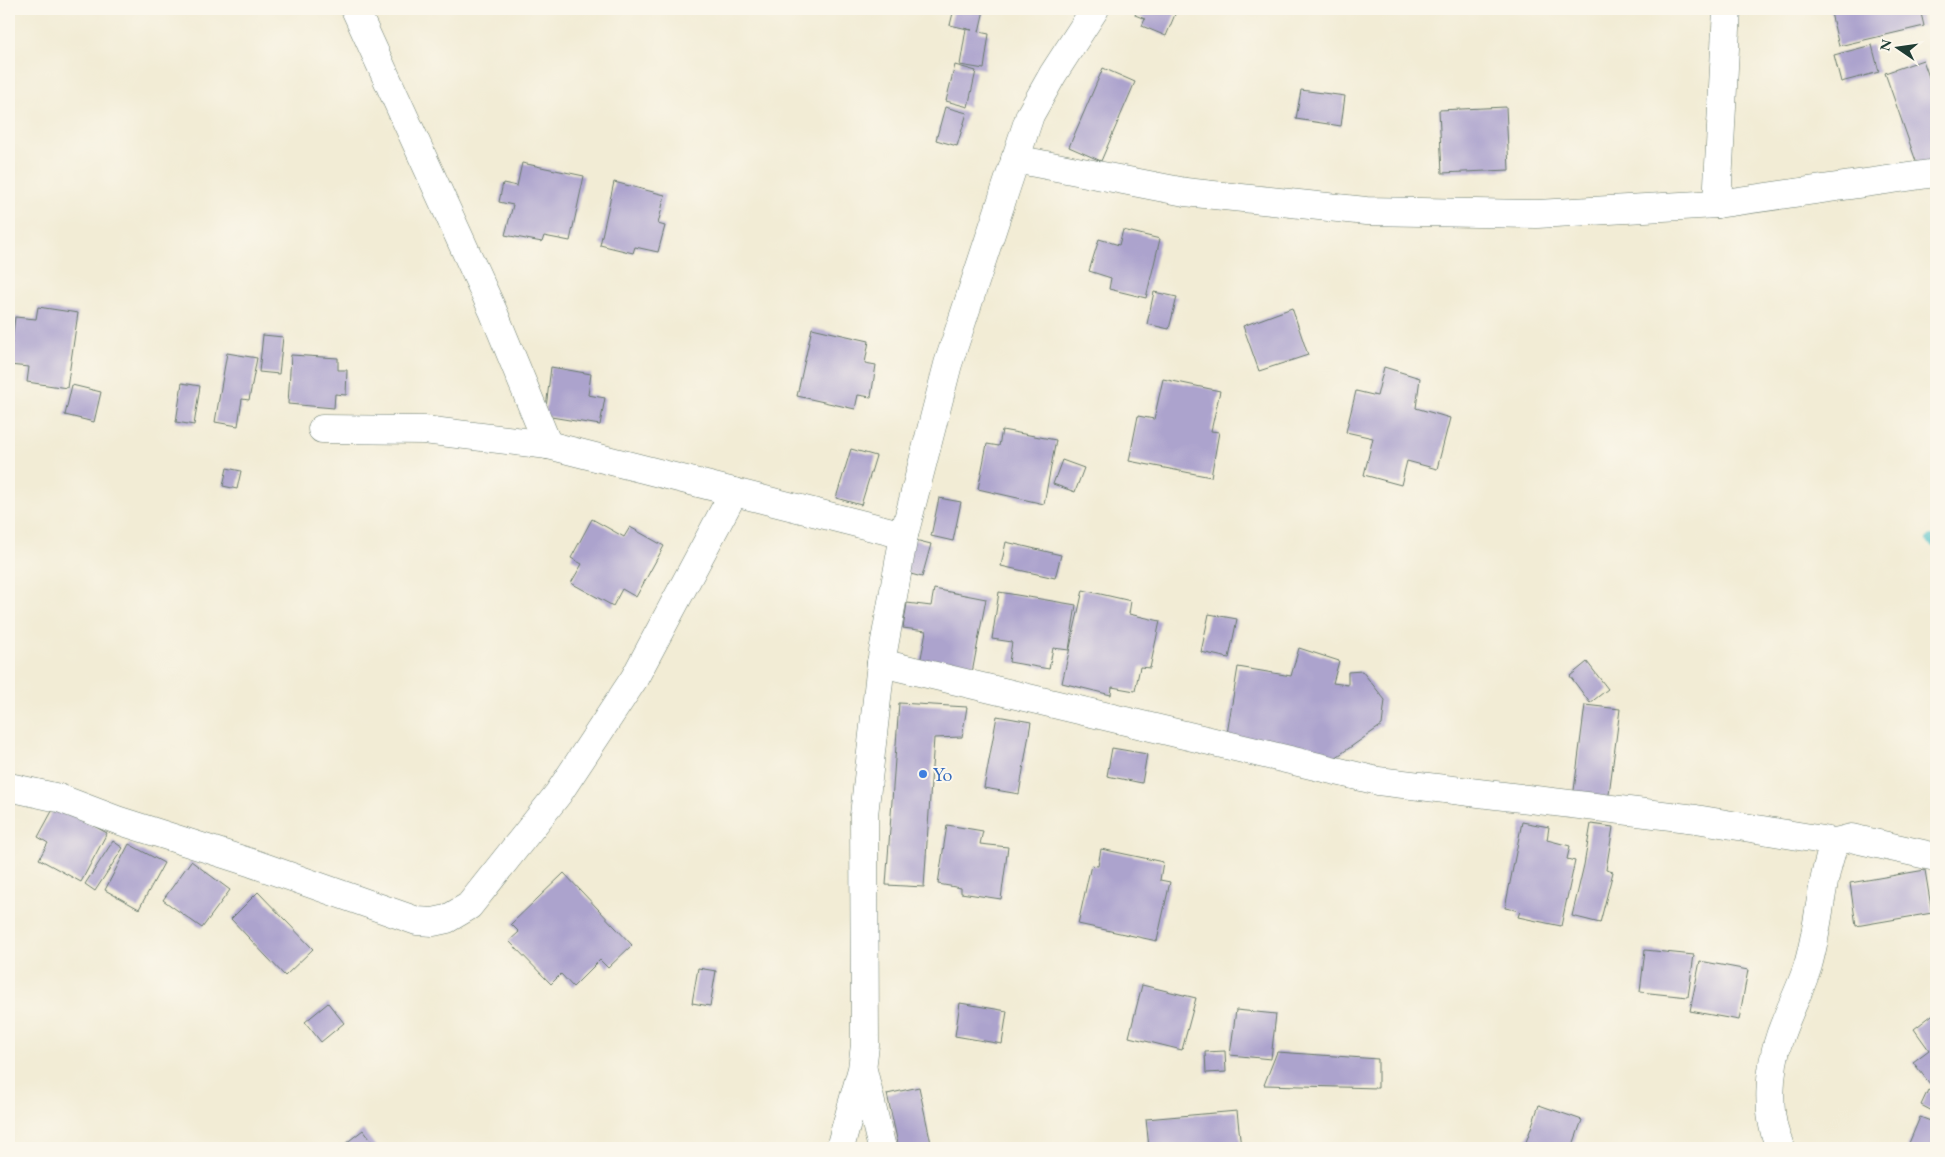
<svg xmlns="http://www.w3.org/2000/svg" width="1945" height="1157" font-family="'EB Garamond',serif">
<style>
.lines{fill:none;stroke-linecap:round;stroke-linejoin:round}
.stream{stroke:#51c0c7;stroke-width:10}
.building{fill:#aca3cd}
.minor-casing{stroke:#697a6c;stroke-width:29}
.minor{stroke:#fff;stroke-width:28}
.shop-dot{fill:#3f7fe0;stroke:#fbf7ec;stroke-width:2}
.labels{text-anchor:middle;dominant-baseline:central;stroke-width:4;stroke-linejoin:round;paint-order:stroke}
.shop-label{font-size:20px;fill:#366cbe;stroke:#fbf7ec;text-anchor:start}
</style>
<rect width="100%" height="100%" fill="#fbf7ec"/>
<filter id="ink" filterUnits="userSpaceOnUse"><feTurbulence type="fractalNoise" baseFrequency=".02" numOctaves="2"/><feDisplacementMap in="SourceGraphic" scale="10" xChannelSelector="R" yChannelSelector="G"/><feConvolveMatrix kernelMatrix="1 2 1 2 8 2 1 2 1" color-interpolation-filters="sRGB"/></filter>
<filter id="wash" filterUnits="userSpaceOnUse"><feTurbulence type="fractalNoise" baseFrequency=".0096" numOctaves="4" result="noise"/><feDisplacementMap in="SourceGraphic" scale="20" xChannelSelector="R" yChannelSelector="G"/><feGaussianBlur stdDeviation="1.12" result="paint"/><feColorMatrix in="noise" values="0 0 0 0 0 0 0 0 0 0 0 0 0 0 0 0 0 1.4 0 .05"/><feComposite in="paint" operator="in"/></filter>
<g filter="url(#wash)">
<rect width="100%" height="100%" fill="#f2ecd5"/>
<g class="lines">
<path class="stream" d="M1931,540l5,3"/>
</g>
<g id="blocks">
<g class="building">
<path d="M954,9l30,1 -5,22 10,2 -5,35 -24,-4 6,-36 6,1 -22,-5z"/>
<path d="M1138,9h29l9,3 -10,24 -24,-10 3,-7 -10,-4z"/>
<path d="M1830,9h90l4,17 -85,20z"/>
<path d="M1872,45l7,27 -38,10 -7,-27z"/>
<path d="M1923,60l13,37v63l-18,7 -33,-94z"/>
<path d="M955,65l21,6 -8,36 -22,-6z"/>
<path d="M1103,68l32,14 -34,79 -32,-14z"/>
<path d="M1301,90l44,6 -4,30 -45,-7z"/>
<path d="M945,107l22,6 -10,33 -21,-6z"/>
<path d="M1506,107l3,63 -67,3 -3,-63z"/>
<path d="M522,163l62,13 -14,65 -26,-5 -2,6 -37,-7 8,-30 -14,-3 4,-19 14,3z"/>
<path d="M614,182l51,13 -7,29 7,2 -7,26 -23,-5 -2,6 -33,-8z"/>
<path d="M1123,230l37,9 -14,59 -37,-9 2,-11 -22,-7 10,-32 20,6z"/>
<path d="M1154,292l23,5 -8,32 -22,-5z"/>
<path d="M38,307l40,6 -11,75 -40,-6 2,-15 -20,-2 6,-48 21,2z"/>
<path d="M1292,308l16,47 -49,16 -16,-45z"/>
<path d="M812,328l57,13 -4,22 11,2 -5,32 -13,-2 -3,14 -58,-13z"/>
<path d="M263,335l20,2 -4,37 -20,-2z"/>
<path d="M227,353l30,5 -8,42 -7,-1 -4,27 -23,-4z"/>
<path d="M291,355l47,3v12h9l-1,25 -11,-1 -1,14 -46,-4z"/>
<path d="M551,367l40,7 -3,21 17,3 -5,27 -55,-9z"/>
<path d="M1384,367l36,11 -4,30 34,10 -13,51 -30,-8 -6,24 -37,-10 9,-37 -27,-6 10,-41 21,5z"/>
<path d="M1163,379l57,12 -9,40 8,1 -8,45 -82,-16 9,-45 16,3z"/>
<path d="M182,383l18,3 -6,39 -18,-3z"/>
<path d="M72,385l29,7 -7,30 -29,-7z"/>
<path d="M1002,430l54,10 -12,64 -66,-15 9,-45 12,2z"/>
<path d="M851,449l25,7 -15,49 -25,-7z"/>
<path d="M1062,460l22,8 -9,24 -22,-8z"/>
<path d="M227,468l14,3 -4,18 -14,-3z"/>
<path d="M939,498l22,4 -8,39 -22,-5z"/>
<path d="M592,519l32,18 6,-10 34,19 -28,51 -14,-8 -9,17 -42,-23 11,-19 -11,-6z"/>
<path d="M911,539l20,5 -9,33 -19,-5z"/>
<path d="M1006,542l55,13 -6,23 -54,-12z"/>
<path d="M934,589l52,10 -14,74 -52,-10 6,-32 -23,-3 4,-25 24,3z"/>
<path d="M1083,590l48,11 -2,13 31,7 -10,47 -10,-1 -5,24 -23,-4 -1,8 -49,-12z"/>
<path d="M999,592l77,13 -7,45 -16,-2 -4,21 -40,-7 3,-20 -20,-3z"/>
<path d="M1209,614l28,5 -8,39 -28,-6z"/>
<path d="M1299,648l40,13 -6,22 15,2v-13l14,-1 23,29 -3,25 -47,33 -109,-18 12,-73 53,9z"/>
<path d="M1587,662l21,27 -18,14 -20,-27z"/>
<path d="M899,703l68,4 -5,30 -28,1 -10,149 -38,-2z"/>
<path d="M1585,705l35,4 -12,93 -35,-4z"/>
<path d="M997,716l34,6 -12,72 -35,-6z"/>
<path d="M1112,748l35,6 -5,29 -35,-7z"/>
<path d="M57,802l22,16 28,15 -26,49 -42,-23 9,-16 -10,-6z"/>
<path d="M1522,822l27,5 -2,13 23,6 -3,13 8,2 -14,65 -43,-9 2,-6 -15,-3z"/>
<path d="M1591,824l22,3 -7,43 7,2 -13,51 -28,-7 12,-51z"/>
<path d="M947,825l36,6 -3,13 28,3 -7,52 -40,-6v-5l-23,-4z"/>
<path d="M113,841l10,7 -28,43 -10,-7z"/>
<path d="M129,844l35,19 -25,46 -34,-19z"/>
<path d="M1101,849l62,13 -3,18 10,2 -13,59 -79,-17 13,-59 7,1z"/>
<path d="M191,861l39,29 -28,38 -39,-28z"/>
<path d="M1925,870l7,43 -76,13 -6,-43z"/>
<path d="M564,873l68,72 -24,23 -8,-8 -27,27 -12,-13 -10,10 -42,-43 10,-9 -8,-8z"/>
<path d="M258,892l55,57 -28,27 -54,-57z"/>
<path d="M1645,950l49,5 -6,42 -48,-5z"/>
<path d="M1700,961l48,9 -9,50 -49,-9z"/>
<path d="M698,968l18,3 -6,35 -18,-3z"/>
<path d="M1142,985l54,13 -14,52 -53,-13z"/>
<path d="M328,1003l16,20 -23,19 -16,-20z"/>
<path d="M960,1003l47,8 -5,33 -47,-8z"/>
<path d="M1236,1010l40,4 -5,45 -41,-4z"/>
<path d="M1936,1012v67l-6,5 -17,-22 16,-12 -15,-21z"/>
<path d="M1225,1051l1,21 -20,1 -1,-21z"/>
<path d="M1277,1052l101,7v29l-114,-3z"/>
<path d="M919,1087l13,61h-33l-12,-54z"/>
<path d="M1928,1090l8,4v19l-15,-8z"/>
<path d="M1539,1105l43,15 -10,28h-48z"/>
<path d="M1237,1111l4,37h-92l-3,-29z"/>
<path d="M1920,1117l16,6v25h-29z"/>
<path d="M363,1130l14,18h-35l-1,-1z"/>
</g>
</g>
</g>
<g filter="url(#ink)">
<use href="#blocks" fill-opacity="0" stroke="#697a6c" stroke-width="1"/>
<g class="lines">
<defs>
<g id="minor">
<path d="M355,9l138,302 55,134"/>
<path d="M1015,159l170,33 181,19 171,3 180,-10 219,-31"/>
<path d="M1717,204l10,-195"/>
<path d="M322,429l102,1 124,15 356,90"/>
<path d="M881,663l497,118 318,38 139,23"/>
<path d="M9,787l50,11 58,22 135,43 165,58 16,1 14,-3 22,-13 89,-112 76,-115 100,-187"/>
<path d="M863,1070l19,78"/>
<path d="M840,1148l22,-79 3,-24 -1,-230 17,-152 23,-128 44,-171 82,-249 23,-41 42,-65"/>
<path d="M1781,1148c-16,-30 -12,-81 -1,-112 8,-24 21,-47 28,-71 12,-41 12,-84 27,-123l16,-4 85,19"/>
</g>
</defs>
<use href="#minor" class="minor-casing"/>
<use href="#minor" class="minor"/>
</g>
</g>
<circle class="shop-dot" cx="923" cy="774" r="5"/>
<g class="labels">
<g class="shop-label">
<text x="933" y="774">Yo</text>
</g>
</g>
<rect width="1945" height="1157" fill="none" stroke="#fbf7ec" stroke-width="30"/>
<g transform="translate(1898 48) rotate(283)" stroke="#fbf7ec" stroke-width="4" paint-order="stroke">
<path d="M0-4L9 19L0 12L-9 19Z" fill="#1f3d34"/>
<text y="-8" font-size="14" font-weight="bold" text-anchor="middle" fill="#1f3d34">N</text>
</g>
</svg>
